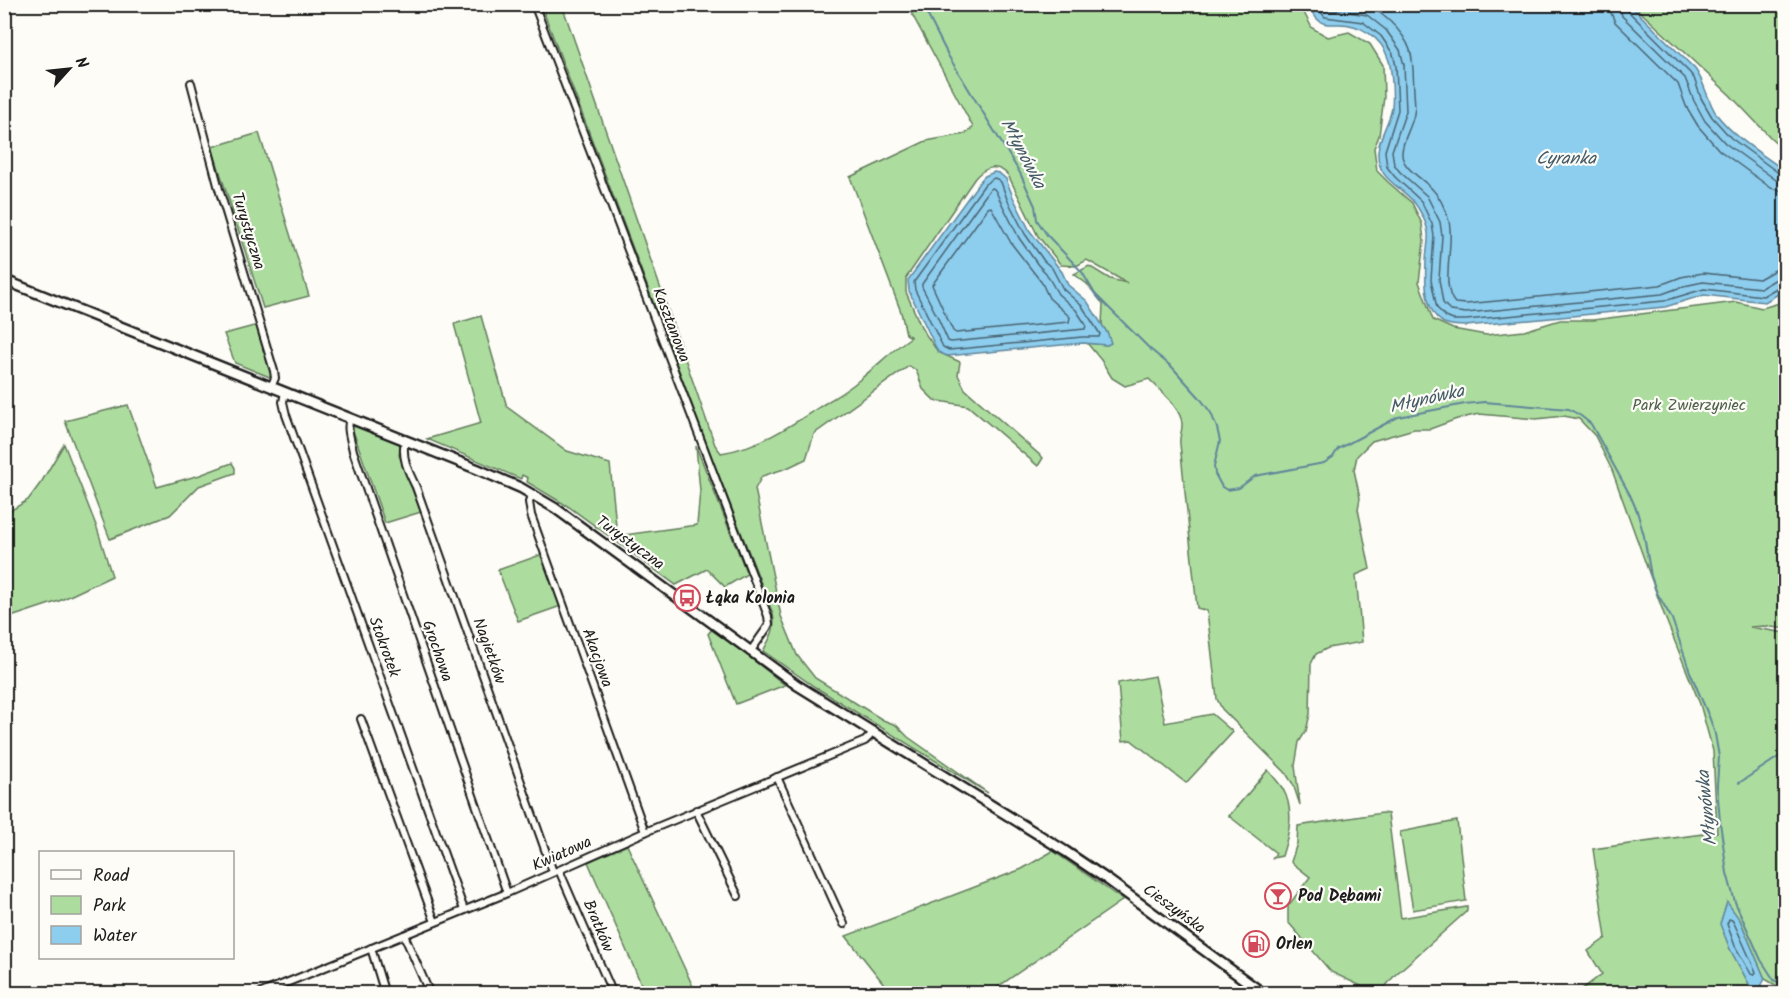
<svg xmlns="http://www.w3.org/2000/svg" width="1790" height="998" font-family="Kalam,sans-serif">
<style>
.green{fill:#acdd9e;stroke:#647c5d;stroke-width:1.5}
.water{fill:#8dcdee;stroke:#60869a;stroke-width:1.5}
.lines{fill:none;stroke-linecap:round;stroke-linejoin:round}
.shore{stroke:#496370;stroke-width:1.5}
.stream{stroke:#60869a;stroke-width:2}
.street-casing{stroke:#1c1c1c;stroke-width:10}
.secondary-casing{stroke:#1c1c1c;stroke-width:13}
.street{stroke:#fdfcf7;stroke-width:6}
.secondary{stroke:#fdfcf7;stroke-width:8}
.labels{text-anchor:middle;dominant-baseline:central;stroke-width:4.5;stroke-linejoin:round;paint-order:stroke}
.street-label{font-size:16px;fill:#1c1c1c;stroke:#fdfcf7}
.park-label{font-size:16px;fill:#4e604a;stroke:#fdfcf7}
.poi-label{font-size:16px;font-weight:bold;fill:#1c1c1c;stroke:#fdfcf7;text-anchor:start}
.water-label{font-size:18px;font-style:italic;fill:#445a66;stroke:#fdfcf7}
</style>
<rect width="100%" height="100%" fill="#fdfcf7"/>
<filter id="ink" filterUnits="userSpaceOnUse"><feTurbulence type="fractalNoise" baseFrequency=".0167" numOctaves="2"/><feDisplacementMap in="SourceGraphic" scale="12" xChannelSelector="R" yChannelSelector="G"/><feConvolveMatrix kernelMatrix="1 2 1 2 8 2 1 2 1" color-interpolation-filters="sRGB"/></filter>
<g filter="url(#ink)">
<g class="green">
<path d="M541,5h21l153,440 6,8c39,-6 71,-28 103,-49 11,-7 24,-14 34,-23 18,-14 34,-31 53,-44l-5,-3 -5,-22 -51,-135 76,-36 39,-7 8,-7 -66,-122h393l12,23 16,9 21,-5 21,12 13,21 1,32 -5,39 -5,12 3,23 11,11 24,21 10,21 2,17 -5,41 14,38 20,9 33,6 38,-4 36,-11h33l143,-18 26,6 21,-6 2,-3v330l-21,-3 -14,1 35,6v345l-8,8 -12,-7 -25,-59 -19,4 9,25 24,44h-177l25,-19 -14,-23 18,-13 -13,-89 124,-17 -4,-81 -13,-47 -35,-87 -53,-147 -17,-34 -16,-17 -15,-3 -28,3 -57,-5 -22,5 -27,10h-16l-42,12 -15,15 -3,14 6,28 -2,11 12,60 -14,6 6,67 -34,6 -12,6 -5,10 -1,50 -4,17 -7,11 -4,24 5,39 -7,-21 -8,-12 -63,-63 -5,-10 -10,-88 -10,-3 -17,-164c-1,-8 2,-11 2,-19 1,-15 -23,-36 -33,-46l-24,7 -13,-8 -11,-18 -14,-17 20,2 1,-11 -6,-9 1,-21 -16,-20 -13,-10 15,-8 21,13 17,4 -40,-23 -11,6 -15,-1 -23,-29 -30,-61c-11,-12 -23,-8 -33,3l-69,100v14l16,37 16,23 22,10 -2,13 7,14 78,69 -5,8 -70,-60 -34,-6 -11,-11 -7,-19 -7,-4 -95,68 -8,25 -19,9 -25,8 -7,13 26,127 16,39 18,23 68,42 13,5 12,12 80,56 -173,-106 -52,-36c8,-14 13,-22 10,-37l-59,-151z"/>
<path d="M1633,5h152v145l-14,-12 -41,-43z"/>
<path d="M259,133l50,163 -46,12 -51,-161z"/>
<path d="M481,316l26,91 60,44 43,13 7,72 80,-11 3,-34 -4,-45 51,128 -22,13 -18,-18 -31,16 -107,-78 -42,-25 1,-4 -6,-3 -1,4 -94,-40 54,-16 -27,-99z"/>
<path d="M258,325l15,50 -1,3 -37,-15 -11,-29z"/>
<path d="M128,405l29,82 43,-12 32,-12 3,5v5l-36,13 -29,29 -60,24 -45,-118z"/>
<path d="M351,425l50,19 -2,11 22,57 -36,11z"/>
<path d="M64,444l33,84 15,48 -53,25 -51,17 -4,-9 1,-95 23,-14 14,-19z"/>
<path d="M543,554l18,52 -43,15 -20,-51z"/>
<path d="M713,628l72,57 -49,19 -28,-70z"/>
<path d="M1155,676l10,47 47,-9 21,18 -47,51 -55,-43 -8,1 -5,-58z"/>
<path d="M1268,770c5,6 11,13 15,19 12,22 6,45 -1,67l-10,2 4,-5 -47,-37z"/>
<path d="M1382,813l6,1 13,104 66,-11v4l-72,64 -10,12h-22l-32,-15 -43,-50v-16l22,-29 -19,-15 6,-19 1,-17z"/>
<path d="M1457,821l9,80 -53,9 -13,-78z"/>
<path d="M627,845l69,148h-51l-57,-131z"/>
<path d="M1053,851l70,49 -134,93h-98l-45,-57 176,-67z"/>
</g>
<g class="water">
<path d="M1307,5h323l65,64c10,13 12,32 22,46 18,23 45,39 68,56v119l-20,12 -61,-7 -39,12 -199,19c-7,0 -15,0 -22,-3 -20,-11 -19,-42 -18,-62 0,-9 3,-19 2,-28 -1,-9 -5,-17 -10,-25 -11,-21 -42,-25 -40,-57 1,-13 10,-27 13,-39 3,-9 1,-45 -3,-54 -7,-21 -28,-34 -49,-34 -6,0 -12,1 -18,-2 -6,-3 -10,-12 -14,-17z"/>
<path d="M994,172l5,1 7,6 7,18 17,34 32,41 6,13 19,16 21,33 3,9 -4,2 -24,-2 -136,13 -9,-4 -29,-61 -1,-11 73,-100 4,-4z"/>
<path d="M1727,902l13,18 25,59 -8,14h-3l-24,-44 -10,-25z"/>
</g>
<g class="lines">
<g class="shore">
<path d="M1314,4l11,13 38,5 18,14 12,18 3,12 2,44 -13,41 2,16 8,10 26,24 11,23 2,12 -3,44 6,28 9,9 7,3h13l198,-19 40,-12 59,7 17,-10 6,-1"/>
<path d="M1323,4l8,7h11l25,4 19,15 14,20 4,15 2,46 -14,40 2,13 6,8 27,24 13,26 2,14 -3,43 4,24 8,8 15,2 196,-19 22,-8 19,-4 58,6 17,-10 8,-1"/>
<path d="M1361,4c19,4 43,28 49,46 4,13 3,27 4,41 0,7 2,15 0,23 -2,13 -12,26 -12,39 -1,15 22,26 31,37 7,7 12,19 15,28 8,23 -9,68 7,85l11,1 194,-19 21,-8 22,-4 56,6 16,-9 11,-2"/>
<path d="M1610,4l1,9 4,9 63,62 8,22 12,20 21,24 52,38 15,4"/>
<path d="M1619,4l3,12 63,62 9,23 11,20 20,22 51,37 10,3"/>
<path d="M1626,4l2,7 62,62 4,5 7,20 11,19 19,21 49,36 6,1"/>
<path d="M994,178l3,1 4,3 6,17 18,35 19,27 8,7 11,21 19,17 18,28 -1,3h-17l-133,13 -6,-3 -28,-57 -1,-8 71,-98z"/>
<path d="M993,188l2,2 24,48 19,27 8,8 12,21 18,16 10,15 -1,4 -134,13 -3,-1 -10,-23 -16,-31v-3l68,-95z"/>
<path d="M991,207l20,36 31,40 7,15 21,19 -1,5 -113,11 -3,-2 -21,-46 56,-77z"/>
<path d="M1729,919l3,1 2,3 22,49 -2,3 -3,-1 -16,-28 -8,-22z"/>
</g>
<g class="stream">
<path d="M922,4l27,53 71,116 15,33 2,14 10,15 35,37 13,22 55,55 22,18 28,31 11,15 6,15 3,13 -6,25 1,8 7,13 5,3 12,-2 16,-12 69,-13 9,-6 5,-8 60,-32 67,-13 19,-2 85,7 12,7 10,8 39,71 7,16 7,25 7,40 6,17 15,26 18,53 20,47 5,15 4,23 -2,28 3,37 7,51 8,29 26,58 13,20 12,6"/>
<path d="M1739,783l47,-31"/>
</g>
<defs>
<g id="street">
<path d="M534,4l234,612 1,8 -2,4 -17,24"/>
<path d="M191,83l28,106 55,182 1,7 -4,9"/>
<path d="M285,392l-2,10 3,13 178,495"/>
<path d="M350,418c-4,11 1,22 3,33l154,442"/>
<path d="M405,440c-4,17 3,31 11,47l137,385"/>
<path d="M533,494l-4,8 2,13 114,317"/>
<path d="M361,719l74,203"/>
<path d="M777,777l67,147"/>
<path d="M696,810l42,86"/>
<path d="M559,870l54,124"/>
<path d="M404,935l26,59"/>
<path d="M371,948l14,46"/>
<path d="M259,994l248,-101 138,-61 220,-91 8,-8"/>
<path d="M1780,994l4,-4"/>
</g>
<path id="secondary" d="M4,280l473,189 44,19 34,20 242,177 268,166 43,29 156,114"/>
</defs>
<use href="#street" class="street-casing"/>
<use href="#secondary" class="secondary-casing"/>
<use href="#street" class="street"/>
<use href="#secondary" class="secondary"/>
</g>
</g>
<defs>
<symbol id="bus-ring" viewBox="-11 -11 22 22"><circle r="9.5" fill="#fdfcf7" stroke="#d1495b" stroke-width="1.5"/><path d="M-5-6H5V4H4V6H2V4H-2V6H-4V4H-5ZM-3.5-4V0h7V-4ZM-3.5 1.2v1.5H-2V1.2ZM2 1.2v1.5H3.5V1.2Z" fill="#d1495b"/></symbol>
<symbol id="bar-ring" viewBox="-11 -11 22 22"><circle r="9.5" fill="#fdfcf7" stroke="#d1495b" stroke-width="1.5"/><path d="M-6-5H6L.8 .8V4.5H3.5V6h-7V4.5H-.8V.8Z" fill="#d1495b"/></symbol>
<symbol id="fuel-ring" viewBox="-11 -11 22 22"><circle r="9.5" fill="#fdfcf7" stroke="#d1495b" stroke-width="1.5"/><path d="M-5.5-6h7V0h2V4h1.3V-2.5L3-4.5l.8-.8L6-3V5H2.5V1h-1V6h-7ZM-4.2-4.7v3.2H.2V-4.7Z" fill="#d1495b"/></symbol>
</defs>
<g fill-rule="evenodd">
<use href="#bus-ring" x="672" y="583" width="30" height="30"/>
<use href="#bar-ring" x="1263" y="881" width="30" height="30"/>
<use href="#fuel-ring" x="1241" y="929" width="30" height="30"/>
</g>
<g class="labels">
<g class="street-label">
<text transform="translate(248 231) rotate(73)">Turystyczna</text>
<text transform="translate(671 325) rotate(69)">Kasztanowa</text>
<text transform="translate(630 543) rotate(36)">Turystyczna</text>
<text transform="translate(384 647) rotate(70)">Stokrotek</text>
<text transform="translate(437 651) rotate(71)">Grochowa</text>
<text transform="translate(489 651) rotate(70)">Nagietków</text>
<text transform="translate(597 658) rotate(70)">Akacjowa</text>
<text transform="translate(562 854) rotate(-24)">Kwiatowa</text>
<text transform="translate(1174 909) rotate(36)">Cieszyńska</text>
<text transform="translate(598 926) rotate(67)">Bratków</text>
</g>
<g class="park-label">
<text x="1689" y="405">Park Zwierzyniec</text>
</g>
<g class="poi-label">
<text x="706" y="598">Łąka Kolonia</text>
<text x="1298" y="896">Pod Dębami</text>
<text x="1276" y="944">Orlen</text>
</g>
<g class="water-label">
<text transform="translate(1022 154) rotate(62)">Młynówka</text>
<text x="1566" y="159">Cyranka</text>
<text transform="translate(1427 400) rotate(-13)">Młynówka</text>
<text transform="translate(1708 808) rotate(-96)">Młynówka</text>
</g>
</g>
<rect width="1790" height="998" fill="none" stroke="#fdfcf7" stroke-width="24"/>
<rect x="12" y="12" width="1766" height="974" fill="none" stroke="#1c1c1c" stroke-width="2" filter="url(#ink)"/>
<rect x="39" y="851" width="195" height="108" fill="#fdfcf7" stroke="#a3a29f" stroke-width="1.5"/>
<rect x="51" y="870" width="30" height="9" fill="#fdfcf7" stroke="#a3a29f" stroke-width="1.5"/>
<text x="93" y="881" font-size="18" fill="#1c1c1c">Road</text>
<rect x="51" y="896" width="30" height="18" fill="#acdd9e" stroke="#a3a29f" stroke-width="1.5"/>
<text x="93" y="911" font-size="18" fill="#1c1c1c">Park</text>
<rect x="51" y="926" width="30" height="18" fill="#8dcdee" stroke="#a3a29f" stroke-width="1.5"/>
<text x="93" y="941" font-size="18" fill="#1c1c1c">Water</text>
<g transform="translate(69 69) rotate(63)" stroke="#fdfcf7" stroke-width="4.5" paint-order="stroke">
<path d="M0-4.5L10 22L0 15L-10 22Z" fill="#1c1c1c"/>
<text y="-9" font-size="16" font-weight="bold" text-anchor="middle" fill="#1c1c1c">N</text>
</g>
</svg>
